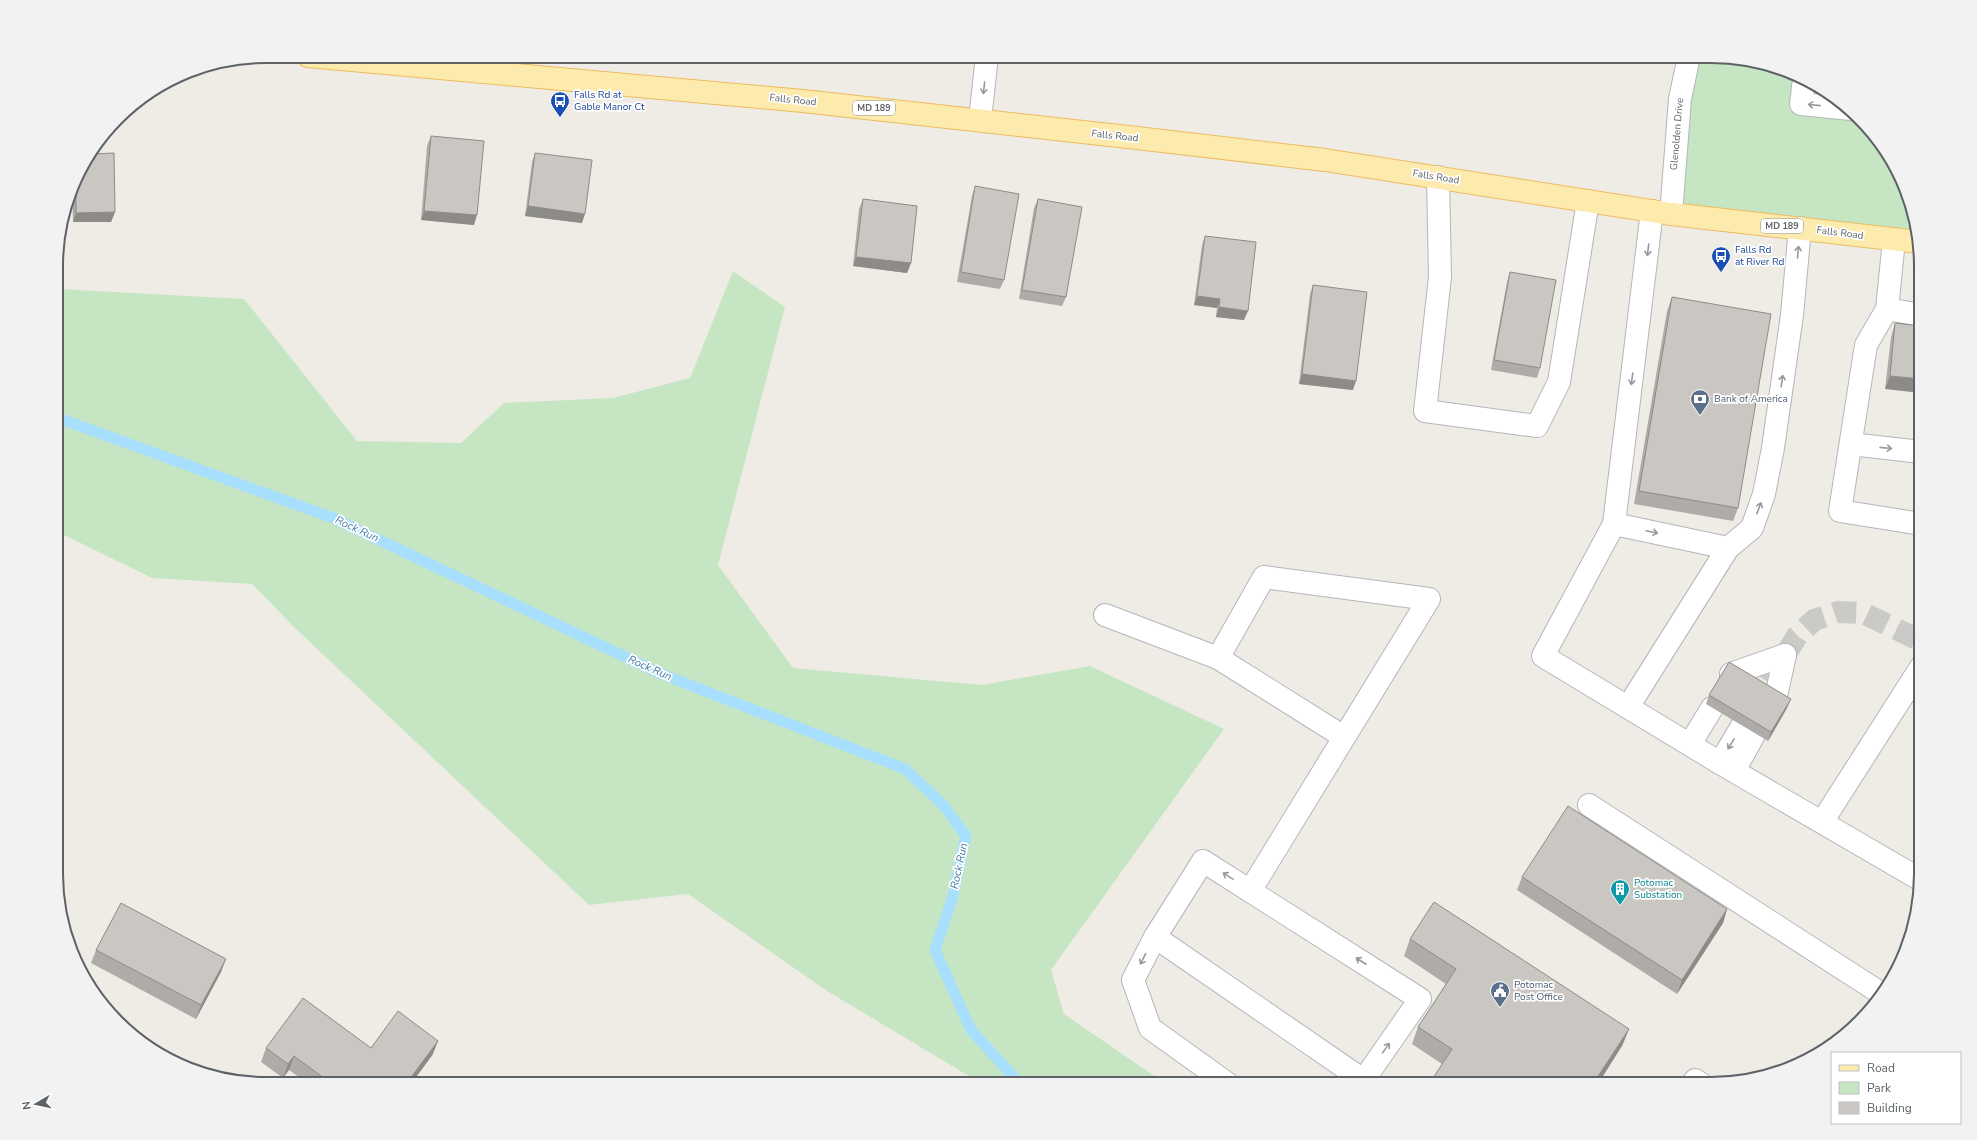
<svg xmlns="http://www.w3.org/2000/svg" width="1977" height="1140" font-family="'Nunito Sans',sans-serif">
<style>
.green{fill:#c6e6c3}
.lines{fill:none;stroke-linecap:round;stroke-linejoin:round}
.stream{stroke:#a8dffd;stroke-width:11}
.minor-tunnel{stroke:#cacac6;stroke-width:22;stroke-dasharray:22 11;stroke-linecap:butt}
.minor-casing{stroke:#b3b6ba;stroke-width:24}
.major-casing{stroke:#eebb60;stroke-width:24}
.minor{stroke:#fff;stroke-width:22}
.major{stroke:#fdeaad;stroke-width:22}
.wall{fill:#aeaba8}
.shaded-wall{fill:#8d8b88}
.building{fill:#cac7c3;stroke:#8d8b88}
.oneway{stroke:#96999c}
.labels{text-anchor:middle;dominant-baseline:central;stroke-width:3.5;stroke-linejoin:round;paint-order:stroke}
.shield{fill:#fff;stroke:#8e9194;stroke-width:1}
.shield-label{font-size:9px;font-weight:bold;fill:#5d6266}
.transit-label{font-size:10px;fill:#164399;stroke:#fff;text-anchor:start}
.street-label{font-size:10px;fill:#5d6266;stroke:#fff}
.service-label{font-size:10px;fill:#4e5e75;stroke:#fff;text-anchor:start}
.culture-label{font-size:10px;fill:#0d838f;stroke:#fff;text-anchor:start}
.water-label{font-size:11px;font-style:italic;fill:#417aa7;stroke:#fff}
.rim{fill:none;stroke:#5d6266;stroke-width:2}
</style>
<rect width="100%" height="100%" fill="#efece6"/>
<g class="green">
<path d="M1689,56h22l54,7 51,21 34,24 36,41 24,50 9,43 -248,-28z"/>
<path d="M733,271l52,36 -67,258 75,103 188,17 109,-19 134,63 -173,241 13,44 102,70h-184l-155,-93 -139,-97 -99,11 -293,-276 -44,-45 -100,-6 -94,-46v-243l186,10 113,142 104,2 43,-40 109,-5 77,-20z"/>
</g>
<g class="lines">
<path class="stream" d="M58,418l275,100 326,155 246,96 38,36 23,31 -14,63 -17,51 36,80 49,54"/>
<path class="minor-tunnel" d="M1751,710l46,-74 17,-16 24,-8 25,1 58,28"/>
<defs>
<g id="minor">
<path d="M482,72l2,-16"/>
<path d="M1804,79l-3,25 50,5"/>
<path d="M980,120l7,-64"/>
<path d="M1438,177l2,100 -15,134 112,15 22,-44 29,-181"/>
<path d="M1652,211l-38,313 -71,132 177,107 201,117"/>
<path d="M1671,214l9,-115 9,-43"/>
<path d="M1894,240l-7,69 -21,36 -26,166 81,13"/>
<path d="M1887,309l34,6"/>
<path d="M1851,444l70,8"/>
<path d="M1614,524l114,24 24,-20 12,-34 9,-46 19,-133 8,-87"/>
<path d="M1105,615l113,43"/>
<path d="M1731,674l54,-19"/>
<path d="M1775,701l10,-46"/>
<path d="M1628,707l100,-159"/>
<path d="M1690,744l22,-36"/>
<path d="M1720,763l22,-37"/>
<path d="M1734,771l21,-38"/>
<path d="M1589,805l293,189"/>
<path d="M1822,822l99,-155"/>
<path d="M1250,891l179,-292 -165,-22 -46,81 126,79"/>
<path d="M1155,937l208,143"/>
<path d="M1228,1084l-78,-56 -17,-48 22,-43 48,-76 217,138 -59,85"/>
<path d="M1692,1084l3,-4 6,4"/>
</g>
<path id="major" d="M308,56l495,45 334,37 188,22 346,54 248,28"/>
</defs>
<use href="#minor" class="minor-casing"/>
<use href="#major" class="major-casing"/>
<use href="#minor" class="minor"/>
<use href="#major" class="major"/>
</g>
<g class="wall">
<path d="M1557,56h33l-2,8z"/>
<path d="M431,136l43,89 -53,-5 6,-74z"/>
<path d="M535,153l47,70 -57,-7 7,-54z"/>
<path d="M78,173l37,39 -4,10h-38l-1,-32z"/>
<path d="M975,186l29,94 -4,9 -43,-7 15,-86z"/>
<path d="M863,199l48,64 -4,10 -54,-7 6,-57z"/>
<path d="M1038,199l28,98 -4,9 -43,-7 15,-91z"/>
<path d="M1205,236l39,84 -28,-3 1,-9 -23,-3 8,-60z"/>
<path d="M1510,272l30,96 -3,10 -46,-8 16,-88z"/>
<path d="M1313,285l40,105 -54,-6 11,-90z"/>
<path d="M1672,297l66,211 -5,13 -99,-17 33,-193z"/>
<path d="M1895,323l26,3 -36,63 6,-52z"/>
<path d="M1709,695l78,13 -19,33 -62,-37z"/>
<path d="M1522,877l205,32 -4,14 -46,71 -160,-104z"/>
<path d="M1410,939l219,90 -7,17 -180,18 -30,-20 6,-17 28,-43 -42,-28z"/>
<path d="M96,950l125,22 -25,47 -105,-56z"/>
<path d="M266,1048h105l62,6 -22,30h-102l-20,-14 -6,8 -22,-16z"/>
</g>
<g class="shaded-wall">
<path d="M528,206l57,8 -3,9 -57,-7z"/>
<path d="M424,211l53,4 -3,10 -53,-5z"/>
<path d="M115,212l-4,10h-38l3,-9z"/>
<path d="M856,257l55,6 -4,10 -54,-7z"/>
<path d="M1197,296l23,3 -3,9 -23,-3z"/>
<path d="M1219,307l29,4 -4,9 -28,-3z"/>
<path d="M1302,374l54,7 -3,9 -54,-6z"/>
<path d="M1890,376l31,3v14l-36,-4z"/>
<path d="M1791,699l-4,9 -19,33 3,-9z"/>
<path d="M1727,909l-4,14 -46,71 5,-14z"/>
<path d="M226,959l-5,13 -25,47 5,-14z"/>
<path d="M1629,1029l-7,17 -24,38h-5z"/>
<path d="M438,1041l-5,13 -22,30h-5z"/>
<path d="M294,1056l-5,14 -6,8 5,-14z"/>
</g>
<g class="building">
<path d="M431,136l53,5 -7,74 -53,-4z"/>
<path d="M114,153l1,59 -39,1v-34l2,-6 15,-19z"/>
<path d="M535,153l57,7 -7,54 -57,-8z"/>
<path d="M975,186l44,8 -15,86 -43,-8z"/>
<path d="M863,199l54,7 -6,57 -55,-6z"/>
<path d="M1038,199l44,8 -16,90 -44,-7z"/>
<path d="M1205,236l51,6 -8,69 -29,-4 1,-8 -23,-3z"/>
<path d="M1510,272l46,8 -16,88 -46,-8z"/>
<path d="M1313,285l54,7 -11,89 -54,-7z"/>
<path d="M1672,297l99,17 -33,194 -99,-17z"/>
<path d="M1895,323l26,3v53l-31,-3z"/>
<path d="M1729,662l62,37 -20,33 -62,-37z"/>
<path d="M1568,806l159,103 -45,71 -160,-103z"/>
<path d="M1434,902l195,127 -36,55h-164l23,-35 -34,-22 38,-58 -46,-30z"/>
<path d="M121,903l105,56 -25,46 -105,-55z"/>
<path d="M303,998l68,50 27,-37 40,30 -32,43h-74l-38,-28 -6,8 -22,-16z"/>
</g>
<defs><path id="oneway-shaft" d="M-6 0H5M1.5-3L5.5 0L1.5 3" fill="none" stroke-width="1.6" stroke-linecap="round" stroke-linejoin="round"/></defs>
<g class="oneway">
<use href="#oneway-shaft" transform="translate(984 88) rotate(96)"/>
<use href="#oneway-shaft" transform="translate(1814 105) rotate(-174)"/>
<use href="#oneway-shaft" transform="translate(1648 250) rotate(97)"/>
<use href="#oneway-shaft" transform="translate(1798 252) rotate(-85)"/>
<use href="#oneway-shaft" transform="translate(1632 379) rotate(97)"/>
<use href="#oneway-shaft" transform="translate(1782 381) rotate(-82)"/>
<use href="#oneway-shaft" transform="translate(1886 448) rotate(6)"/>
<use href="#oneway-shaft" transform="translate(1759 508) rotate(-70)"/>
<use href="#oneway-shaft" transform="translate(1652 532) rotate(12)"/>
<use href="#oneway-shaft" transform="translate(1731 744) rotate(122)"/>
<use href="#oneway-shaft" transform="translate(1228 876) rotate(-148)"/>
<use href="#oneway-shaft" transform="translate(1143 959) rotate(117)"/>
<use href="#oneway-shaft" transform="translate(1361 961) rotate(-147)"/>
<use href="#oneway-shaft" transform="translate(1386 1048) rotate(-55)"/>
</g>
<defs>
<symbol id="bus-pin" viewBox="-11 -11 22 30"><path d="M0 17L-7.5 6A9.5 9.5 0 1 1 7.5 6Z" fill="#1a4fb4" stroke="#fff"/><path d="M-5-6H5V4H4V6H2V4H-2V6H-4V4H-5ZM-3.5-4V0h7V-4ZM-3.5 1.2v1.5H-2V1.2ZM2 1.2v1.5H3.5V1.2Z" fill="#fff"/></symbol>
<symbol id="bank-pin" viewBox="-11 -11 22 30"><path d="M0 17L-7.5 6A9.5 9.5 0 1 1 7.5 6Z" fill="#5c6f8a" stroke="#fff"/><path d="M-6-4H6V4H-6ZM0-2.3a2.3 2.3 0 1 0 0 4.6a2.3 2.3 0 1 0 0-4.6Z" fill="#fff"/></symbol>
<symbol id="building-pin" viewBox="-11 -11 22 30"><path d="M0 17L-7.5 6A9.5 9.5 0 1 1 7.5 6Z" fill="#0f9aa8" stroke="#fff"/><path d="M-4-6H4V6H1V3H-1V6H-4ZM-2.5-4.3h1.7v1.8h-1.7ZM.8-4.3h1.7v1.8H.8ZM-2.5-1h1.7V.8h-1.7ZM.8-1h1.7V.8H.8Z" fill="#fff"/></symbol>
<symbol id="civic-pin" viewBox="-11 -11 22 30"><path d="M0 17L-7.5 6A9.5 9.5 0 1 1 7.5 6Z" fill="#5c6f8a" stroke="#fff"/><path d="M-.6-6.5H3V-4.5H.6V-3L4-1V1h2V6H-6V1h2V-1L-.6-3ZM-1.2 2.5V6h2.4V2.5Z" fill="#fff"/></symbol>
</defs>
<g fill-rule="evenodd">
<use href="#bus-pin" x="549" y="90" width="22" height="30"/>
<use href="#bus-pin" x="1710" y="245" width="22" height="30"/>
<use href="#bank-pin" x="1689" y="388" width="22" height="30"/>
<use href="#building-pin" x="1609" y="878" width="22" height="30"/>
<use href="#civic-pin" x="1489" y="980" width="22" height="30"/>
</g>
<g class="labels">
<g class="shield">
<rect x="853" y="101" width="42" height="14" rx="3"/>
<rect x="1761" y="219" width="42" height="14" rx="3"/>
</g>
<g class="shield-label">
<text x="874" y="108">MD 189</text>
<text x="1782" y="226">MD 189</text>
</g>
<g class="transit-label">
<text x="574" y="95">Falls Rd at<tspan x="574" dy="12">Gable Manor Ct</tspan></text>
<text x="1735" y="250">Falls Rd<tspan x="1735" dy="12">at River Rd</tspan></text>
</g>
<g class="street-label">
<text transform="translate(793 100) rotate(6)">Falls Road</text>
<text transform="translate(1677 134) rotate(-85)">Glenolden Drive</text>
<text transform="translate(1115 136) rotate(6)">Falls Road</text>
<text transform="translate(1436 177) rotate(9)">Falls Road</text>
<text transform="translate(1840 233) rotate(7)">Falls Road</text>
</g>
<g class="service-label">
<text x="1714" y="399">Bank of America</text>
<text x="1514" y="985">Potomac<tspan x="1514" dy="12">Post Office</tspan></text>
</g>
<g class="culture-label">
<text x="1634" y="883">Potomac<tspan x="1634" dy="12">Substation</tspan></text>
</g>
<g class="water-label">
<text transform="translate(357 529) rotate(25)">Rock Run</text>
<text transform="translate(650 668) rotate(24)">Rock Run</text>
<text transform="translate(959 866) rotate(-78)">Rock Run</text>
</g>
</g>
<path d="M0 0H1977V1140H0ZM266 63H1711A203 203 0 0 1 1914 266V874A203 203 0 0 1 1711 1077H266A203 203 0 0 1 63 874V266A203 203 0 0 1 266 63Z" fill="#f2f2f3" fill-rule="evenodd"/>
<path class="rim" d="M266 63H1711A203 203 0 0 1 1914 266V874A203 203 0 0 1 1711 1077H266A203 203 0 0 1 63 874V266A203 203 0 0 1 266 63Z"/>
<rect x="1831" y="1052" width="130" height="72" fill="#ffffff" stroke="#bec0c2"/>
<rect x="1839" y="1065" width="20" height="6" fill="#fdeaad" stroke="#bec0c2"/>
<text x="1867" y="1072" font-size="12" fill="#5d6266">Road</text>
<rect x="1839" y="1082" width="20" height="12" fill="#c6e6c3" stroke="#bec0c2"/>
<text x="1867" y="1092" font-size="12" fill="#5d6266">Park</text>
<rect x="1839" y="1102" width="20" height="12" fill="#cac7c3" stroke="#bec0c2"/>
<text x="1867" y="1112" font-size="12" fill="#5d6266">Building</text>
<g transform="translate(36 1104) rotate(261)" stroke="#ffffff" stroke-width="3" paint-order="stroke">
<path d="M0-3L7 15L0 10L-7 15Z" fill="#5d6266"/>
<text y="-6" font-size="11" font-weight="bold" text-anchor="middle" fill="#5d6266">N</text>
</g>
</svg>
